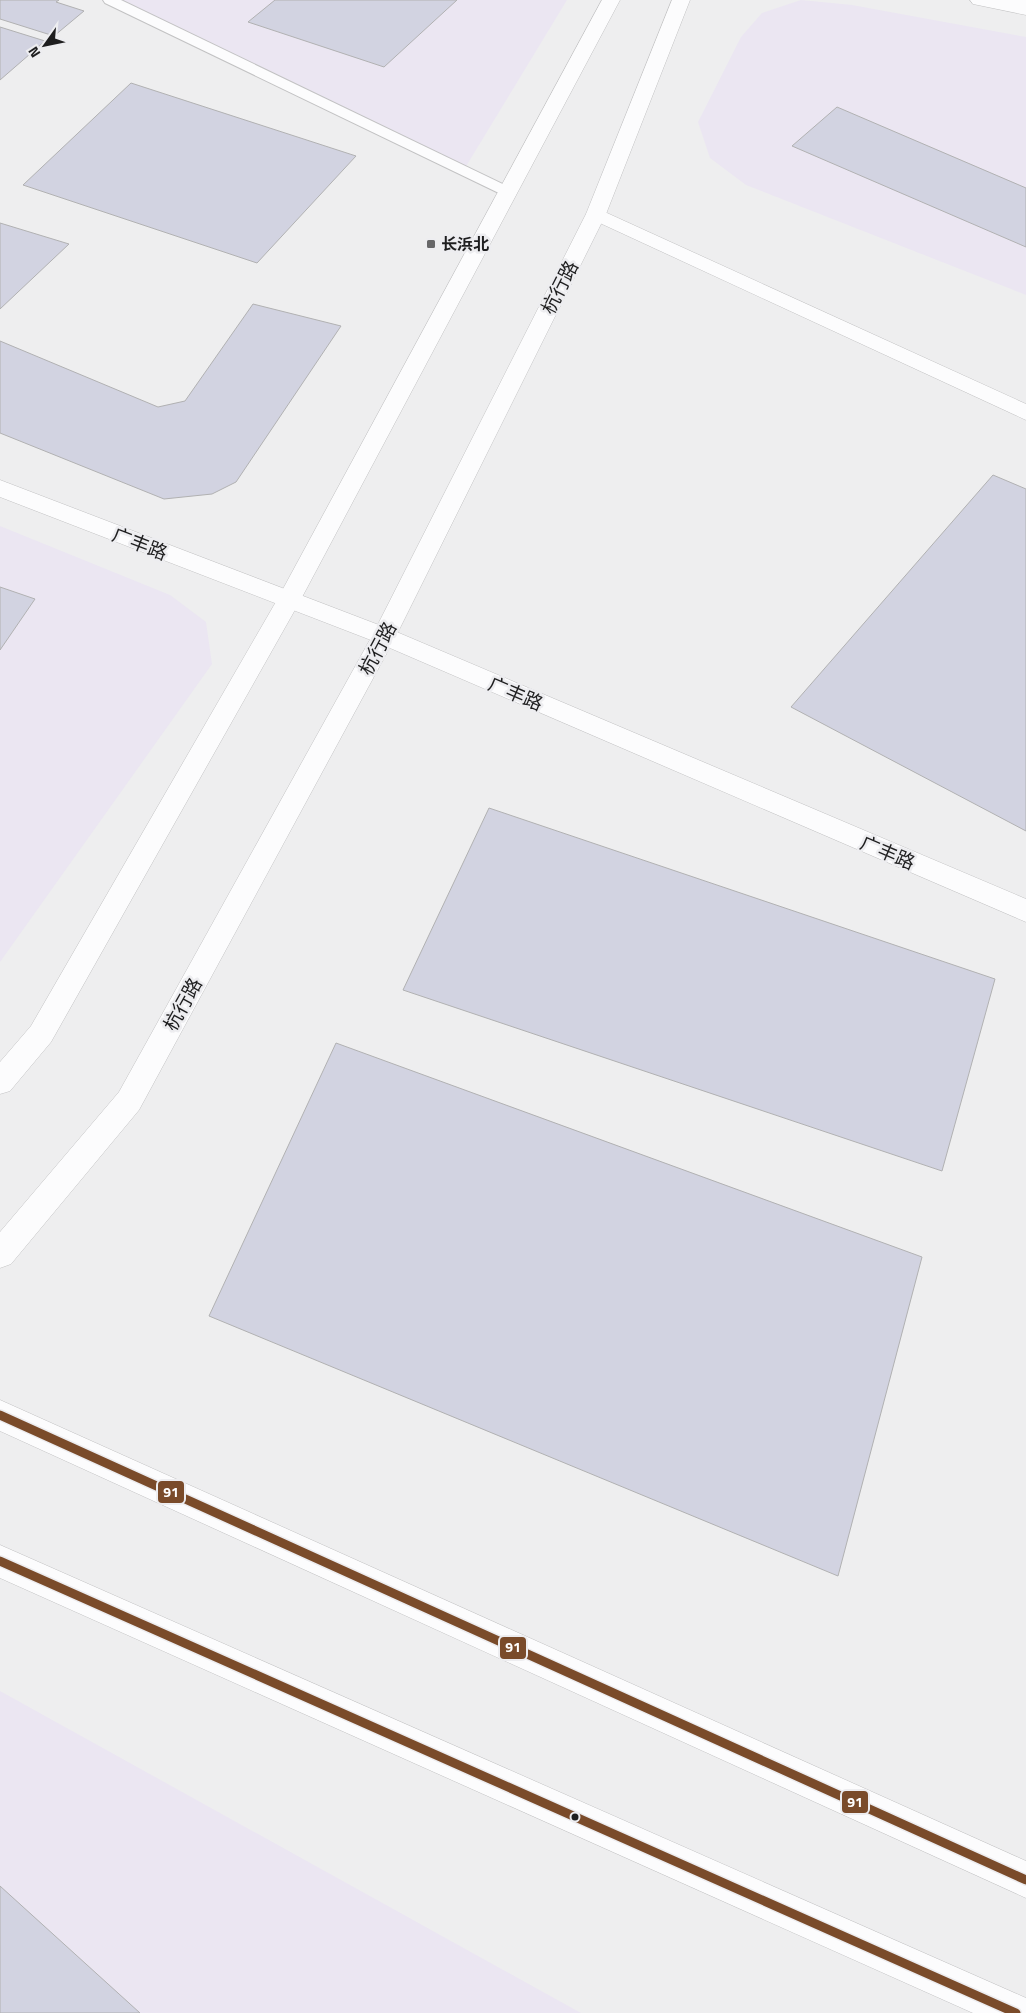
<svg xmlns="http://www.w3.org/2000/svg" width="1026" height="2013" font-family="'Titillium Web','Noto Sans SC',sans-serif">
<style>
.commercial{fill:#ebe6f2}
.building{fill:#d2d3e1;stroke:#b1b1b2}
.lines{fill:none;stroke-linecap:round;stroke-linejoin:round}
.service-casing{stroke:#c2c2c3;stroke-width:2}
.minor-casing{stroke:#c2c2c3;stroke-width:1}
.tertiary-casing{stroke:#c2c2c3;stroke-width:1}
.secondary-casing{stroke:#c2c2c3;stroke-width:1}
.service{fill:#fcfcfd;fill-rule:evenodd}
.minor{fill:#fcfcfd;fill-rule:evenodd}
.tertiary{fill:#fcfcfd;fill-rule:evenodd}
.secondary{fill:#fcfcfd;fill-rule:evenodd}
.bus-1-casing{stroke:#ededf0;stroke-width:12}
.bus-1{stroke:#7a4b2a;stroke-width:9}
.poi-dot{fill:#676768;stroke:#ededf0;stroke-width:2}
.bus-dot{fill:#1e1e1f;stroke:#ededf0;stroke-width:2}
.labels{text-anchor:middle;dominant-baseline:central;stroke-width:5;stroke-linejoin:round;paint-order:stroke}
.far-poi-label{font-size:16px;font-weight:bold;fill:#1e1e1f;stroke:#ededf0;text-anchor:start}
.street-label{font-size:19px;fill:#1e1e1f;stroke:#ededf0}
.line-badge{stroke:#ededf0;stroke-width:2}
.badge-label{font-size:14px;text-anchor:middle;font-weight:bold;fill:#fff}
</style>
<rect width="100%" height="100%" fill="#eeeeef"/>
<g class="commercial">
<path d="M113,0h454l-102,168z"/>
<path d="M801,0l51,5 174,32v258l-280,-110 -36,-27 -12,-36 43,-85 21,-24z"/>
<path d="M0,526l170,69 36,27 6,42 -212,298z"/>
<path d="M0,1691l581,322h-581z"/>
</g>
<g class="building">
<path d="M0,0h59l-3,2 28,9 -30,25 -54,-17z"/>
<path d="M275,0h182l-73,67 -136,-45z"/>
<path d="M0,27l45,14 -45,39z"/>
<path d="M131,83l225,73 -99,107 -234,-78z"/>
<path d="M837,107l189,81v59l-234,-101z"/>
<path d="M0,223l69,21 -69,65z"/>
<path d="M253,304l88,22 -105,156 -24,12 -48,5 -164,-66v-92l158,66 27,-6z"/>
<path d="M993,475l33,14v342l-235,-124z"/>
<path d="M0,587l35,12 -35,51z"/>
<path d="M489,808l506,171 -53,192 -539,-181z"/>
<path d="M336,1043l586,214 -84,319 -629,-260z"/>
<path d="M0,1886l140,127h-140z"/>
</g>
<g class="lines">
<defs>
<path id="service" d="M103,0h18l392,189 3,3 -3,3h-10l-398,-192z"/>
<g id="minor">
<path d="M970,0h34l22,5v10l-53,-11z"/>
<path d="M596,208l430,196v16l-437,-202 -3,-4 3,-4z"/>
<path d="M0,480l392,150 634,269v23l-650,-280 -376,-145z"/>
</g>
<g id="tertiary">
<path d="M0,1400l1026,461v37l-1026,-467z"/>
<path d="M0,1545l1026,453v15h-53l-973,-435z"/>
</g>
<g id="secondary">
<path d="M602,0h18l-320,601 -249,441 -41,49 -10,3v-32l31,-36 246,-426z"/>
<path d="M672,0h18l-84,214 -210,422 -257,474 -128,154 -11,4v-36l119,-140 253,-456 214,-422z"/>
<path d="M994,0h32v8l-29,-4z"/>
</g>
</defs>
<use href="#service" class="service-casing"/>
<use href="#minor" class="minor-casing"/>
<use href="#tertiary" class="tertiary-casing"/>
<use href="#secondary" class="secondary-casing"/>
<use href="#service" class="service"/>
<use href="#minor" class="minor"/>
<use href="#tertiary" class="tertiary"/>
<use href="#secondary" class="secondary"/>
<defs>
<g id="bus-1">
<path d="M0,1415l1026,465"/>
<path d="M0,1561l1016,452"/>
</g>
</defs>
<use href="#bus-1" class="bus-1-casing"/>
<use href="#bus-1" class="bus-1"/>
</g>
<rect class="poi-dot" x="426" y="239" width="10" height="10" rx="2.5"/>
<circle class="bus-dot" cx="575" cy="1817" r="4.5"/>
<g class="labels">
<g class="far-poi-label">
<text x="441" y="244">长浜北</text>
</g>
<g class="street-label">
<text transform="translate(559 287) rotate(-63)">杭行路</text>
<text transform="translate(140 543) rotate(21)">广丰路</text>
<text transform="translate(377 648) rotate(-62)">杭行路</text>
<text transform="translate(516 693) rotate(23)">广丰路</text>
<text transform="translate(888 852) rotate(23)">广丰路</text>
<text transform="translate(182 1004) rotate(-61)">杭行路</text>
</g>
</g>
<g class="line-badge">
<rect x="157" y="1480" width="28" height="24" rx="5" fill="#7a4b2a"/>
<rect x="499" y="1636" width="28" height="24" rx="5" fill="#7a4b2a"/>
<rect x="841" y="1790" width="28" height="24" rx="5" fill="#7a4b2a"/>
</g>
<g class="badge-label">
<text x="171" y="1497">91</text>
<text x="513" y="1652">91</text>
<text x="855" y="1807">91</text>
</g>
<g transform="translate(45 45) rotate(237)" stroke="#ededf0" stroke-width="4" paint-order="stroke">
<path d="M0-4L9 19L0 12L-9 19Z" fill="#1e1e1f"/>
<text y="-8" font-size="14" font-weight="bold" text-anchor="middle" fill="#1e1e1f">N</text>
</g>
</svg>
